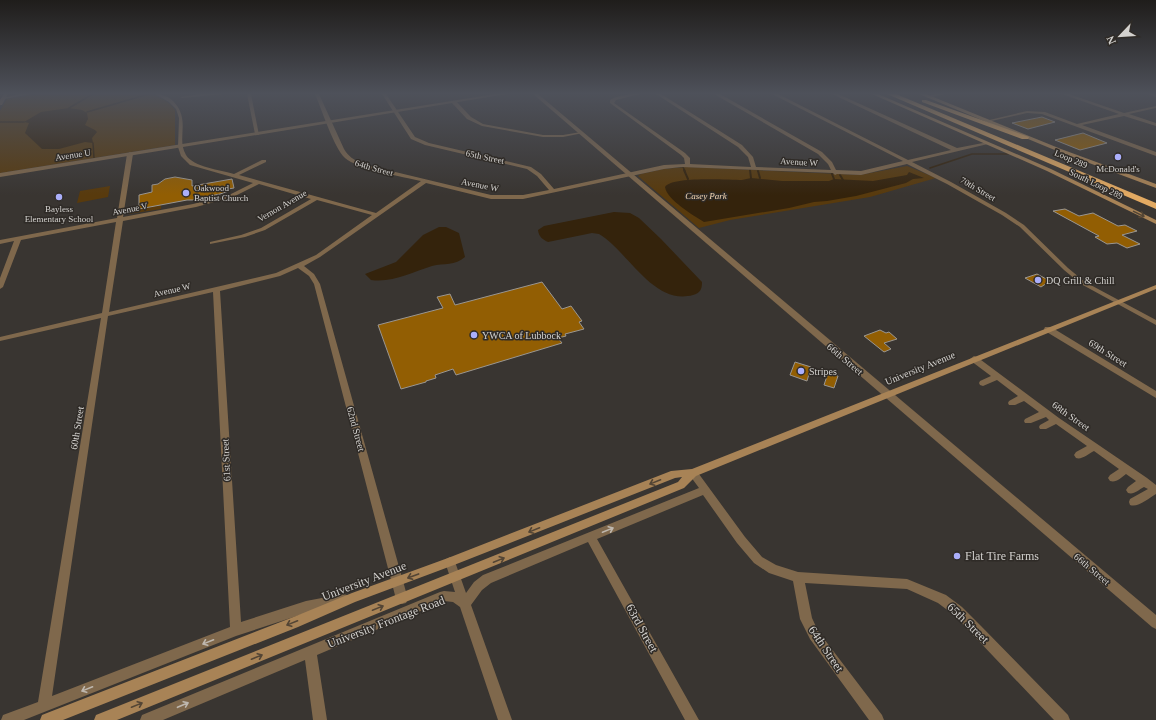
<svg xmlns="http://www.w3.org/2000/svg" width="1156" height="720" font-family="'Times New Roman',serif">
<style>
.green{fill:#583a0d}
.water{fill:#34230c}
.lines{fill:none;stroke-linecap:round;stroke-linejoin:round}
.stream-far1{stroke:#34230c;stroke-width:1.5}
.stream{stroke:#34230c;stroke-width:2}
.building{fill:#925e03;stroke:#9a9691}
.minor{fill:#7f684c;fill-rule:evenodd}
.tertiary{fill:#7f684c;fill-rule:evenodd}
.secondary{fill:#a88356;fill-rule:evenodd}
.motorway{fill:#e3aa62;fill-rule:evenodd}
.oneway{stroke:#534535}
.oneway2{stroke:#beb7ae}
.poi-dot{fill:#abaffb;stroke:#2f2b27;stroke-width:1.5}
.labels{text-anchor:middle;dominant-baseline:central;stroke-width:3;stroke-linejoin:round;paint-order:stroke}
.far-street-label{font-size:9px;fill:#d3d1ce;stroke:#2f2b27}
.far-poi-label{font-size:9px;fill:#d3d1ce;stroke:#2f2b27}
.far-park-label{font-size:9px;font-style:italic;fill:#f5d7b4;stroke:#2f2b27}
.poi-label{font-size:10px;fill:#d3d1ce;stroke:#2f2b27;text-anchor:start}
.street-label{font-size:10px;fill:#d3d1ce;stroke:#2f2b27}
.near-poi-label{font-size:12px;fill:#d3d1ce;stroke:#2f2b27;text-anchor:start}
.near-street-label{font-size:12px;fill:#d3d1ce;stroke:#2f2b27}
</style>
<rect width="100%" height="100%" fill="#393531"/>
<g class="green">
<path d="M39,94h112c10,4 18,7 24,16v35l-175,28v-62l7,-12z"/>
<path d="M907,166l29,12 -66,19 -140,23 -31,8 -61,-52 3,-2 23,-5 23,-2 173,8z"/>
<path d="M110,186l-2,11 -31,6 3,-12z"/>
<path d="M161,205v4l-33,5 1,-6 9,-2v4z"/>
</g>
<g class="water">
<path d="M69,108l13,2 5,3 1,6 -3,6 10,5 2,2 -5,6 1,5 -8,-1 -26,7h-17l-17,-16 4,-10 -5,-1 17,-10z"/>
<path d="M909,172l15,6 -11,1 -7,4 -50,13 -29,5 -13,1 -25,6 -85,14c-11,-7 -37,-22 -39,-35 7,-11 63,-7 77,-7l9,-2 31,3h47l5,-2 39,2 34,-6z"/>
<path d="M614,212l16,1 9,5 22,21 41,43c0,8 -2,11 -9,13 -40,11 -65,-44 -94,-61l-7,-1 -44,9c-6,-3 -9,-5 -10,-12l6,-4z"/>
<path d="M439,227h7l13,6 6,24c-10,9 -21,6 -33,9 -20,6 -39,17 -61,14l-6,-6 31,-12 27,-27z"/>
</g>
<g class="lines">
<g class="stream-far1">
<path d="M69,108l24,-14"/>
<path d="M87,112l62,-18"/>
<path d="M0,122h24"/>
<path d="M93,143l1,15"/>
<path d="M683,167l2,4"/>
<path d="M930,168l42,-14h36"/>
</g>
<g class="stream">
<path d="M684,170l4,9"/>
<path d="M750,170l1,8"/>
<path d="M758,171l2,7"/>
<path d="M832,174l2,5"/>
<path d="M840,175l3,5"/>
</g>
</g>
<g class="building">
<path d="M1042,117l13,5 -27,7 -16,-6z"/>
<path d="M1083,133l24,10 -27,7 -25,-10z"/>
<path d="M175,177l17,3v6l40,-7 2,9 -6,1 1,2 -9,3 -19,4v2h-14l-48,9v-14l13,-3v-7l6,-1 7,-5z"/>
<path d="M1065,209l14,7 14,-3 25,13 7,-1 12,6 -15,4 18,9 -13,4 -10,-5 -10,1 -12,-7 4,-1 -46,-25z"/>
<path d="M1037,274l13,7 -9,6 -16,-9z"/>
<path d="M542,282l20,27 9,-3 11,15 -3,1 5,7 -19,5 1,2 -8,2 4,5 -106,32 -3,-6 -18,6 1,3 -10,3v1l-25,7 -23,-64 65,-17 -6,-11 13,-3 5,11z"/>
<path d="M880,330l6,3 3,-1 8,7 -13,4 7,6 -7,3 -20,-16z"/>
<path d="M795,362l16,5 -4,14 -17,-6z"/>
<path d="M828,373l10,3 -4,12 -10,-3z"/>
</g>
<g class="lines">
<g class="minor">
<path d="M20,94h12l-28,5 -2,-1z"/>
<path d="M155,94c7,0 15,3 19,8 17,19 2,36 12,53 7,12 35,15 48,19l28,-14h4v2l-27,13 137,38 45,-32c-18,-4 -64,-12 -76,-23 -11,-10 -23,-48 -30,-64h4l25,55c4,7 10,11 18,15l129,31h32l26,-5 -12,-14 -10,-7 -102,-24 -14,-6 -29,-45h4l29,43 14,6 102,24 10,7 13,15 110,-24 21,-1 -1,-6 -3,-3 -71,-52v-3c8,-5 21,-6 30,-6l-24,6 -2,3 71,50 5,5v6l61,3 -3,-10 -10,-10 -82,-53h5l81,51 11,12 3,10 75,3 -3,-6 -10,-10 -104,-60h6l102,58 10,10 4,8 25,1 42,-10 -131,-67h6l130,66 43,-10 -119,-56h6l119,54 31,-6v2l-76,18 39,20 55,31 18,12 44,43 17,14 71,38v5l-75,-41 -17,-14 -44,-43 -18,-12 -55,-31 -40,-20 -46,11 -24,-1 -2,1 -2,-2 -152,-6 -17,2 -141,30h-32l-65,-16 -106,74 -16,9 10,8 6,10 88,315 -2,4 -4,1 -4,-1 -2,-4 -82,-315 -5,-8 -11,-8 -18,8 -60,15 21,331 65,-21 37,-7 4,1 2,4 -2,4 -41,10 -70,23 -212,84h-23l2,-5 35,-13 63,-384 -101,23v-4l102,-24 14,-91 -95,18 -18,47 -3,2v-11l14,-37 -14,3v-4l117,-22 10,-64 3,-2 3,2 -10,63 70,-13 36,-9 24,-12 -63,-18 -9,-9 -3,-9 1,-29 -3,-9 -7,-7zM259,184l52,15 -50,29 -20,7 -31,7v2l35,-7 20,-7 52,-30 55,15 -56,40 -40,18 -167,39 14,-91 73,-14 37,-10zM213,292l17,335 -178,69 56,-380z"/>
<path d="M201,94h23l-42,4 -2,-1z"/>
<path d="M247,94h4l8,41 -4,-1z"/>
<path d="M935,94h9l-16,4 -2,-1z"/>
<path d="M1062,94h7l55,19 32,-7v2l-27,6 27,9v3l-32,-10 -42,9 74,27v4l-114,-42 -15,-1 -40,9 -2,-1 42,-10 18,1 32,12 42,-10z"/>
<path d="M1149,94h7v3l-6,-2z"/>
<path d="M452,101h4l15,16 12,7 60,11h20l18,-3 2,1 -20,4h-20l-61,-11 -15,-7 -15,-16z"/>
<path d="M1045,327h6l105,64v7l-111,-67 -1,-2z"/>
<path d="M974,356l3,1 82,61 88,60 9,7v9c-7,4 -18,14 -26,11l-1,-3 1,-3 18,-10 -4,-2c-6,3 -10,8 -16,6l-2,-3 2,-3 8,-6 -10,-7c-5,4 -10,9 -16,7l-2,-3 2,-3 9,-6 -25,-18c-6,3 -12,9 -18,7l-2,-3 2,-3 11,-6 -31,-22 -10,5h-6l-1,-2 1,-2 9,-5 -3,-3 -15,6h-6l-1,-2 1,-2 14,-7 -15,-11 -9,4h-6l-1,-2 1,-2 9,-5 -21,-16 -14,6 -3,-1 -1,-2 1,-2 11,-5 -20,-15 -1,-2z"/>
<path d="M693,469l3,1 49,67 17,20 14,8 22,7 109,7 39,16 16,12 19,19 87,89 2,5h-16l-100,-105 -16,-12 -31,-14 -102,-6 7,35 6,13 64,84 2,5h-15l-59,-81 -10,-20 -7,-38 -24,-8 -15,-10 -17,-20 -34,-48 -106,44 102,181h-14l-97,-178 -97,41 -9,7 -11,15 41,115h-14l-38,-113 -7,-5 -9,-1 -127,54 10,65h-14l-8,-60 -142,60h-23l2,-5 298,-123 4,-1 11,1 -10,-30 1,-3 4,-2 4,2 12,34 8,-11 9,-7 216,-87 -11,-15 2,-3z"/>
</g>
<g class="tertiary">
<path d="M4,94h4l-6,11h-2v-5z"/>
<path d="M495,94h12l-507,83v-4z"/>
<path d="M533,94h5l618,521v14l-4,-2z"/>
</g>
<g class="secondary">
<path d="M872,94h6l173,75 105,51v4l-109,-53z"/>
<path d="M919,94h7l135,55 95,35v4l-99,-37z"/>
<path d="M1156,285v4l-460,187 -12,12 -567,232h-23l2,-5 5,-2 577,-231 4,-5 -7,1 -221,87 -99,37 -57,25 -235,93h-23l2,-5 5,-2 249,-97 56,-23 96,-35 223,-87 21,-2z"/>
</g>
<g class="motorway">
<path d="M887,94h9l260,109v6z"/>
<path d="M922,100h4l103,37 -1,2h-6l-100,-37z"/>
</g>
</g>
<defs><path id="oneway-shaft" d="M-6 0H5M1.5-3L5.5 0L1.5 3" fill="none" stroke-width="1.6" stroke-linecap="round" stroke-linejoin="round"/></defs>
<g class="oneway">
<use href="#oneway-shaft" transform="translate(1139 214) rotate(26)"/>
<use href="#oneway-shaft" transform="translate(655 482) rotate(158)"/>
<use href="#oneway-shaft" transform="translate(534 530) rotate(158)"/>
<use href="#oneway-shaft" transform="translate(499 560) rotate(-22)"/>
<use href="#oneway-shaft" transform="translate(413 576) rotate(160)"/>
<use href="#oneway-shaft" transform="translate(378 608) rotate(-22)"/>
<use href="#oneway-shaft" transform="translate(292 623) rotate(158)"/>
<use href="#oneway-shaft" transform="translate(257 657) rotate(-22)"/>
<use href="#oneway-shaft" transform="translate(137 705) rotate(-22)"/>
</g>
<g class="oneway2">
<use href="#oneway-shaft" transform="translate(608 530) rotate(-22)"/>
<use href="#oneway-shaft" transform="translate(208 642) rotate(158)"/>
<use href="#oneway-shaft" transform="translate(87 689) rotate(158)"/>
<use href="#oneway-shaft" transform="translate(183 705) rotate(-23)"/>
</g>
<linearGradient id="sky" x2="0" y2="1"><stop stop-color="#1f1d1b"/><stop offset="0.48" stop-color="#4e515a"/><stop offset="1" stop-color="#4e515a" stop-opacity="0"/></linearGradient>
<rect width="1156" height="195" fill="url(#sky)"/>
<g class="poi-dot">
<circle cx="1118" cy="157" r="4"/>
<circle cx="186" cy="193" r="4"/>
<circle cx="59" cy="197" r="4"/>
<circle cx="1038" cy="280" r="4"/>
<circle cx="474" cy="335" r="4"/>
<circle cx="801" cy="371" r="4"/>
<circle cx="957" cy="556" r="4"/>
</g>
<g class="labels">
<g class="far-street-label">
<text transform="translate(73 155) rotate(-9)">Avenue U</text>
<text transform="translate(485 157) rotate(12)">65th Street</text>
<text transform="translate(1071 159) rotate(23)">Loop 289</text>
<text transform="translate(799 162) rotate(3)">Avenue W</text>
<text transform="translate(374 168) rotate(16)">64th Street</text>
<text transform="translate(1096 184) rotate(26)">South Loop 289</text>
<text transform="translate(480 185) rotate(11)">Avenue W</text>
<text transform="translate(978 189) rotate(30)">70th Street</text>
<text transform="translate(282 206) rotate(-30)">Vernon Avenue</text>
<text transform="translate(130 209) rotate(-11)">Avenue V</text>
<text transform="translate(172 290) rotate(-13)">Avenue W</text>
</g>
<g class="far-poi-label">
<text x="1118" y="169">McDonald's</text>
<text x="194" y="188" text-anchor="start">Oakwood<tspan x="194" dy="10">Baptist Church</tspan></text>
<text x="59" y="209">Bayless<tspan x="59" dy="10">Elementary School</tspan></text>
</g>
<g class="far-park-label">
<text x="706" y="196">Casey Park</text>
</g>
<g class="poi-label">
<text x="1046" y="280">DQ Grill &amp; Chill</text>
<text x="482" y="335">YWCA of Lubbock</text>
<text x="809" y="371">Stripes</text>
</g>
<g class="street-label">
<text transform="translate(1108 353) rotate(32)">69th Street</text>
<text transform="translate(845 359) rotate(40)">66th Street</text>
<text transform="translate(920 368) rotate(-22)">University Avenue</text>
<text transform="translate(1071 416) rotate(35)">68th Street</text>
<text transform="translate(77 428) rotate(-81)">60th Street</text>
<text transform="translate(356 429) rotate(75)">62nd Street</text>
<text transform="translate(226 460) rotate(-93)">61st Street</text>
<text transform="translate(1092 569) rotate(40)">66th Street</text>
</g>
<g class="near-poi-label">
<text x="965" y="556">Flat Tire Farms</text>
</g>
<g class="near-street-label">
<text transform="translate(364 581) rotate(-21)">University Avenue</text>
<text transform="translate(386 622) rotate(-21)">University Frontage Road</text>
<text transform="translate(968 623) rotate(44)">65th Street</text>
<text transform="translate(642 628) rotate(61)">63rd Street</text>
<text transform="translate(826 649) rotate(56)">64th Street</text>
</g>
</g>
<g transform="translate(1120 36) rotate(245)" stroke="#2f2b27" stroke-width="3" paint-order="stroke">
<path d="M0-3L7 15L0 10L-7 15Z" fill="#d3d1ce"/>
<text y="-6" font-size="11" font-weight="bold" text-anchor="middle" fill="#d3d1ce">N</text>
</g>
</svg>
